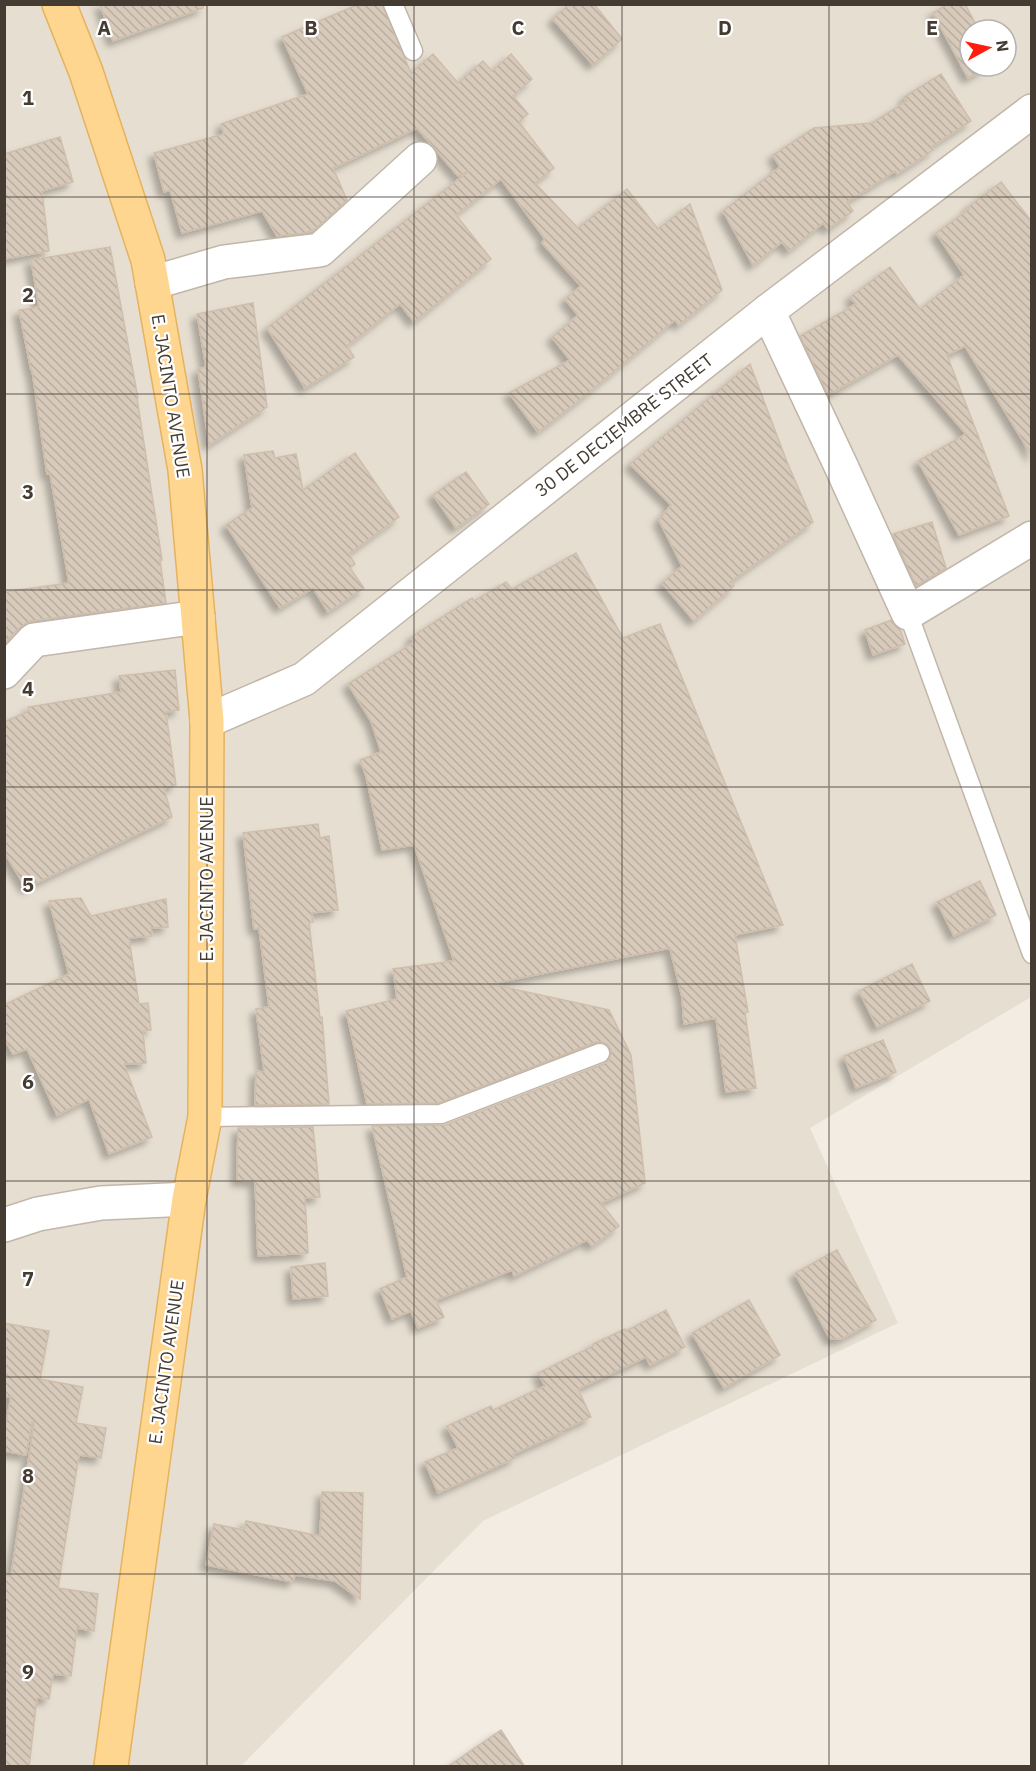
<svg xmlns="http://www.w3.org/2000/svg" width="1036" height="1771" font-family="'IBM Plex Sans',sans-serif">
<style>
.residential{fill:#e6ded1;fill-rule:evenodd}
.building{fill:url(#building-back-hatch);stroke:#cfbeac;stroke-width:1.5;filter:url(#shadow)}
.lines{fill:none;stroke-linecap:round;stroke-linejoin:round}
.service-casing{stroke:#c1b6a9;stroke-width:21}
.minor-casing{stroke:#c1b6a9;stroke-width:36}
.tertiary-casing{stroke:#c1b6a9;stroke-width:36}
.primary-casing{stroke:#e6b25e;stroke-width:36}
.service{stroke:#fff;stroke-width:18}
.minor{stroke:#fff;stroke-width:33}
.tertiary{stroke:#fff;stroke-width:33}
.primary{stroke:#ffd68f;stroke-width:33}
.grid{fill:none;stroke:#443c33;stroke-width:1.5;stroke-opacity:0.55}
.labels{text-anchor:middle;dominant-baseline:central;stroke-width:4.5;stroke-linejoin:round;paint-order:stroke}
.street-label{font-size:18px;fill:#443c33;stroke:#fff}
.grid-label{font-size:20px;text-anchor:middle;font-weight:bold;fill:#443c33;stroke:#fff;stroke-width:4.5;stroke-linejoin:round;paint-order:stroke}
</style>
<defs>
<pattern id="building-back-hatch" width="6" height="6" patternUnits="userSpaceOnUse" patternTransform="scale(1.5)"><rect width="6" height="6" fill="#d7cabb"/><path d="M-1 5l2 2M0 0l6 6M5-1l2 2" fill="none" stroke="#baaea1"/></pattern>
<filter id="shadow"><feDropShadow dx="-5.5" dy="5.5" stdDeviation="3" flood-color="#0004"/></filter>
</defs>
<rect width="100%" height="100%" fill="#f2ece3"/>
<path class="residential" d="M5,5h1026v992l-221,131 88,195 -415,198 -242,245h-236zM970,30h36v36h-36z"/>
<g class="building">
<path d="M100,4h103v4l-90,33z"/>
<path d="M359,4h23l29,69 22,-19 25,29 25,-22 9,10 19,-17 21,25 -19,17 15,18 -9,8 35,46 -19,15 43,45 49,-39 31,40 32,-25 32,86 -43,35 -4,-5 -94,79 -43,33 -29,-39 61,-33 -18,-23 26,-22 -13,-16 16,-13 -39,-43 3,-4 -44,-60 -45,36 35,44 -77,63 -14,-18 -53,42 7,11 -49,31 -38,-60 202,-157 -11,5 -41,-48 -84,40 14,32 -32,29 -10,4 -28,3 -15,-25 -80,22 -12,-43 -6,2 -10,-39 70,-19 -3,-10 87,-30 -26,-57z"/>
<path d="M569,4h25l28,35 -29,26 -40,-46z"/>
<path d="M948,4h17l14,26h-9v36h19l-21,12 -35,-65z"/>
<path d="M941,74l30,47 -40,26 2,3 -36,24 -2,-3 -48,31 6,9 -25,18 -5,-6 -34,28 -7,-9 -29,23 -30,-54 57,-44 -7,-12 41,-27 58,-5 35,-22 -3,-4z"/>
<path d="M60,137l13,45 -31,9 7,60 -45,8v-105z"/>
<path d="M1001,182l31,40v234l-67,-110 -18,9 62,161 -50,19 -41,-74 48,-27 -68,-79 -70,40 -28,-59 56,-32 -6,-7 40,-30 30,42 44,-34 -28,-42 33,-24 -1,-2z"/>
<path d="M110,247l28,151h-1l25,162h-2l6,43 -135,18 -11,6 -16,17v-52l65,-9 -19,-110 -3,1 -15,-104h-1l-12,-60 20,-3 -8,-47z"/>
<path d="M253,303l14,104 -58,38 -11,-76 8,-2 -9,-53z"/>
<path d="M750,364l37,98 26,60 -83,60 4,4 -40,35 -32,-38 20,-17 -23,-46 12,-15 -41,-41z"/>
<path d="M273,451l2,7 21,-4 7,36 52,-37 44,64 -50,37 6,10 -5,4 14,20 -36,24 -15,-24 -33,20 -54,-83 26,-17 -8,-53z"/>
<path d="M466,472l23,32 -33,24 -23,-33z"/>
<path d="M932,522l14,46 -30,18 -23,-52z"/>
<path d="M576,553l47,85 37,-14 123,301 -48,10 13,77 -3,1 11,75 -30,4 -10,-74 -32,6 -2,-27 -12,-49 -179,36 118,26 22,45 14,128 -44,20 18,23 -27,20 -5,-6 -73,36 -2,-6 -76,30 8,17 -26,11 -7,-17 -19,8 -12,-30 27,-12 -35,-151 73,-1 159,-61 5,-4 2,-10 -4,-6 -6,-2h-5l-157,61 -72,1 -21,-93 51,-12 -4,-30 61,-8 -40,-116 -32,5 -16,-74 -6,-16 21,-8 -10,-31 -23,-37 66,-42 -3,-5 61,-39 2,3 32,-19 6,7z"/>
<path d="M891,620l9,9 5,15 -32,11 -8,-25z"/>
<path d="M175,670l4,40 -13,2 10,73 -12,3 8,29 -146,71 -22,-36v-130l25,-11 -1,-4 93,-15 -2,-16z"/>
<path d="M318,824l2,14 9,-2 9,74 -26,3 1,9h-4l11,96 2,-1 7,87 -74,1 1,-34 8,1 -8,-63 13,-2 -10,-79 -5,1 -11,-96z"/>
<path d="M980,881l16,34 -42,21 -17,-34z"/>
<path d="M81,898l10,18 75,-17 2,28 -17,1 1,8 -23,2 10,66 9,-1 3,27 -8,1 3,32 -22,1 28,73 -43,17 -20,-55 -32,16 -30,-66 -14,5 -9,-16v-33l65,-31 -20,-73z"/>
<path d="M912,964l18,37 -53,26 -18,-36z"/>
<path d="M883,1040l13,32 -40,16 -12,-32z"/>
<path d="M313,1127l7,70 -15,1 3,55 -50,3 -3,-75 -18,-1 1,-52z"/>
<path d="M837,1250l39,70 -35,19h-11l-35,-66z"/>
<path d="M325,1263l3,33 -35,3 -2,-32z"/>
<path d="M749,1300l31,55 -56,33 -32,-55z"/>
<path d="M666,1310l19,37 -35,18 -4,-8 -68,32 13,28 -30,14 1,1 -49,22 2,4 -77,35 -13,-31 33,-14 -11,-22 44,-20 2,4 52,-24 -7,-13 55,-27v-2l32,-15 1,2z"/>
<path d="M4,1323l45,8 -9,48 43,8 -7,36 30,5 -5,30 -22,-3 -21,133 40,6 -4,37 -17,-3 -6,48 -18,-2 -4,25 -12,-1 -8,69h-25v-192l7,1 23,-153 -2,-1 -6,33 -22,-4v-17l7,-37 -7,-1z"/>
<path d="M322,1492l41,1 -3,106 -25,-18 -40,-6 -2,7 -87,-17 8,-41 30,6 2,-9 74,15z"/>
<path d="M501,1730l24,37h-78z"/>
</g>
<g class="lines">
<defs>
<g id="service">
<path d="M393,4l20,47"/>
<path d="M908,613l124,341"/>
<path d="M205,1117l236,-3 159,-61"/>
</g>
<g id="minor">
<path d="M152,283l72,-21 96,-12 100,-91"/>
<path d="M768,311l73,155 67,147 124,-75"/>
<path d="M4,672l30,-32 164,-23"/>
<path d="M4,1225l34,-11 63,-11 88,-4"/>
</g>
<path id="tertiary" d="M207,721l97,-42 464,-368 264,-200"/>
<path id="primary" d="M59,4l27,68 62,188 37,210 22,251 -2,396 -16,82 -78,567"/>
</defs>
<use href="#service" class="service-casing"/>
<use href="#minor" class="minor-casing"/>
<use href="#tertiary" class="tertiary-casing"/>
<use href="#primary" class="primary-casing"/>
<use href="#service" class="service"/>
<use href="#minor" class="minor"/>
<use href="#tertiary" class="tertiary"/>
<use href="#primary" class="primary"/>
</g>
<path class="grid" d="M207,4v1762M414,4v1762M622,4v1762M829,4v1762M4,197h1028M4,394h1028M4,590h1028M4,787h1028M4,984h1028M4,1181h1028M4,1377h1028M4,1574h1028"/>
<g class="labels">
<g class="street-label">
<text transform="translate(171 396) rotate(81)">E. JACINTO AVENUE</text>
<text transform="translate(624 425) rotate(-38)">30 DE DECIEMBRE STREET</text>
<text transform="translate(206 879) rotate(-90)">E. JACINTO AVENUE</text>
<text transform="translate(166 1362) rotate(-82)">E. JACINTO AVENUE</text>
</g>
</g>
<g class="grid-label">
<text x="104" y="35">A</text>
<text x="311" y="35">B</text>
<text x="518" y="35">C</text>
<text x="725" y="35">D</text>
<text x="932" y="35">E</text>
<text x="28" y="105">1</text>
<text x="28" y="302">2</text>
<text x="28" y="499">3</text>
<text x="28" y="696">4</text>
<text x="28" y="892">5</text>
<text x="28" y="1089">6</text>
<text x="28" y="1286">7</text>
<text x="28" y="1483">8</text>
<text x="28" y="1679">9</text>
</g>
<rect width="1036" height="1771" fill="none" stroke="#443c33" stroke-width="12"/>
<g transform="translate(988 48) rotate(82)"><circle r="28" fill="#ffffff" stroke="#b4b1ad" stroke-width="1.5"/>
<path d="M0-4.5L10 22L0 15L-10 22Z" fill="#ff1e0e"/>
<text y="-9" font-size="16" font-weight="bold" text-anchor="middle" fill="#443c33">N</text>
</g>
</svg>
